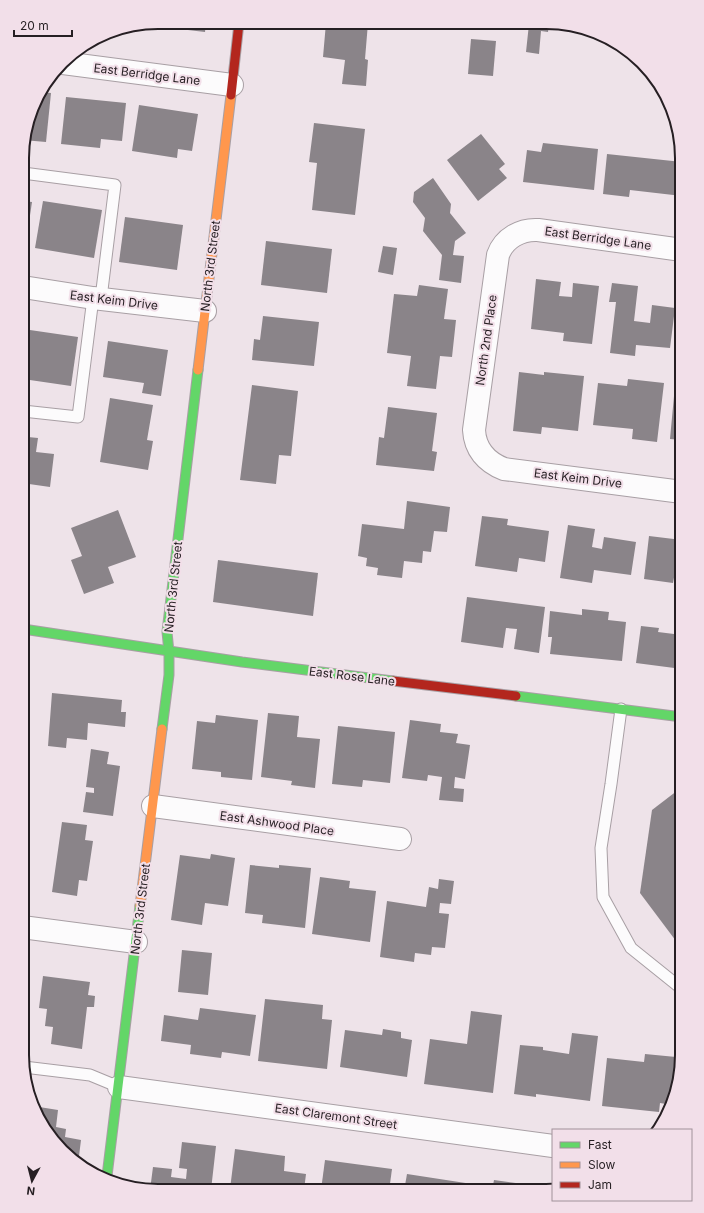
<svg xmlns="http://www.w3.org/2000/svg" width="704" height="1213" font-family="Inter,sans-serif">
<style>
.building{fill:#8a8489}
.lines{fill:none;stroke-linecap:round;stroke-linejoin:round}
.lane-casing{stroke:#a89fa4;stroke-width:13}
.street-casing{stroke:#a89fa4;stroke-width:24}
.fast-casing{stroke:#a89fa4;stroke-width:11}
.slow-casing{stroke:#a89fa4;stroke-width:11}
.jam-casing{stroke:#a89fa4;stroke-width:11}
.lane{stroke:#fcfbfc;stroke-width:11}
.street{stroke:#fcfbfc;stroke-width:22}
.fast{stroke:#63d668;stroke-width:9}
.slow{stroke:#ff974d;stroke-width:9}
.jam{stroke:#b3261e;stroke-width:9}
.labels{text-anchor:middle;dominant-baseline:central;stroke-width:4;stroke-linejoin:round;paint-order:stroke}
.street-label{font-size:12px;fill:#261f23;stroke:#f2dfe9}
.rim{fill:none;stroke:#261f23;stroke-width:2}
</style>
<rect width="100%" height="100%" fill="#eee3e9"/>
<g class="building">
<path d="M158,22h48l-1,10 -60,-7z"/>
<path d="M326,23h42l-3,36 3,1 -2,26 -24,-2 3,-24 -22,-3z"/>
<path d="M529,24h20l-1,8 -7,-1 -2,23 -13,-2z"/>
<path d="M471,39l25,2 -3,35 -25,-2z"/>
<path d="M41,92l10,1 -5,49 -23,-2 13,-42z"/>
<path d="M66,97l60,6 -4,38 -21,-2 -1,9 -39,-4z"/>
<path d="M139,105l59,9 -6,37 -14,-2 -1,9 -45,-7z"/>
<path d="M314,123l51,6 -10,86 -43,-5 5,-47 -8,-1z"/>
<path d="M481,134l24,30 -6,5 8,9 -29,23 -31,-41z"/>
<path d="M543,143l55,6 -4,41 -71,-8 4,-32 14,2z"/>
<path d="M607,154l75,8v34l-52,-6 -1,7 -26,-3z"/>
<path d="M433,178l18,26 -1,9 16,20 -11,8 -2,14 11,1 -3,27 -22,-3 3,-25 -19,-24 2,-13 -12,-16 1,-10z"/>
<path d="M23,201l9,1 -7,47h-2z"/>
<path d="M43,201l59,9 -8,48 -59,-10z"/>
<path d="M125,217l58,8 -6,45 -58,-8z"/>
<path d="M266,241l66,8 -5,44 -66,-8z"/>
<path d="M383,246l14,2 -4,27 -15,-3z"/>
<path d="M536,279l25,3 -2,14 13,1 1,-14 26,3 -7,58 -29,-3 1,-8 -33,-4z"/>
<path d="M612,283l26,3 -4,35 16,2 2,-18 23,3 -5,40 -34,-3 -1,11 -25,-3 6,-51h-7z"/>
<path d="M419,285l29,4 -4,30 12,1 -4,37 -12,-1 -4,33 -29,-3 4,-30 -24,-3 7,-59 23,2z"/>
<path d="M263,316l56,6 -5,44 -62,-6 2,-21 6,1z"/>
<path d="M23,329l55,8 -7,49 -48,-7z"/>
<path d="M108,341l60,9 -7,46 -19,-3 2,-10 -41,-6z"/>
<path d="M519,372l25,3v-3l40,4 -6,55 -36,-4 -1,7 -28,-3z"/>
<path d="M628,379l36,4 -7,59 -25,-3 1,-10 -40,-4 5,-42 29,3z"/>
<path d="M252,385l46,6 -7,65 -12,-1 -3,29 -36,-4z"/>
<path d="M674,396l8,1v43l-12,-1z"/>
<path d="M110,398l43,7 -6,35 6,1 -5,29 -48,-8z"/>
<path d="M388,407l49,6 -5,38 5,1 -3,19 -58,-6 3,-28 5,1z"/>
<path d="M23,425l6,1 -1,11 10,1 -2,14 18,2 -4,33 -21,-3 1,-5 -7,-1z"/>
<path d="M407,501l43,6 -3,25 -13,-1 -3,21 -8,-1 -1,12 -18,-2 -2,17 -25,-3 1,-7 -12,-2 1,-8 -9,-2 4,-32 42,5z"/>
<path d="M118,510l18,47 -28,10 6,16 -30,11 -13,-34 11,-4 -11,-28z"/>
<path d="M482,516l26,3 -1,6 42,6 -4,31 -26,-4 -2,14 -42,-6z"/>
<path d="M568,525l27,4 -3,18 10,2 2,-12 32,5 -5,33 -37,-5 -2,13 -32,-5z"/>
<path d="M649,536l33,4v33l-7,-1 -2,11 -29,-4z"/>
<path d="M218,560l100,13 -5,43 -100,-14z"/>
<path d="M467,597l78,10 -6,46 -25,-4 3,-20 -11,-1 -3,20 -42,-6z"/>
<path d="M582,609l27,3 -1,8 18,2 -4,39 -72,-7 2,-17h-4l2,-26 32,4z"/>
<path d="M641,626l18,2 -1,4 24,3v34l-46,-6z"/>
<path d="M22,684l4,1 -3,20h-1z"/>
<path d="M52,693l70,7 -1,12h5l-1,15 -37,-4 -1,17 -20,-2 -1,10 -18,-2z"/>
<path d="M268,713l31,3 -2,21 23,2 -5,49 -24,-3 1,-4 -31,-4z"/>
<path d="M216,715l42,5 -6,60 -31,-3v-5l-29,-3 5,-48 18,2z"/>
<path d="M410,720l31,4 -1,8 18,2 -2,9 14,2 -5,34 -10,-2 -1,11 10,1 -1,13 -24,-2 3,-23 -14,-2 -1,6 -25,-3z"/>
<path d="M338,726l57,6 -5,51 -27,-3 -1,7 -30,-3z"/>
<path d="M91,749l18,3 -2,12 13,2 -7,50 -30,-4 3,-20 8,1v-5l-8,-1z"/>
<path d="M682,787v162l-42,-56 12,-83z"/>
<path d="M62,822l25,3 -2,15 8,1 -6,40 -8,-1 -2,16 -25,-4z"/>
<path d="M211,854l24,4 -7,48 -23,-3 -3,22 -31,-5 9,-65 30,4z"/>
<path d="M250,865l29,3v-3l32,3 -6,60 -43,-5 1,-8 -18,-2z"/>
<path d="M320,877l30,4 -1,7 27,3 -6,51 -58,-8z"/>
<path d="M439,879l15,2 -3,23 -11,-1 -1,10 10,1 -4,34 -13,-1 -1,8 -16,-2 -1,9 -34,-5 7,-56 39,6 3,-20 9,2z"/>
<path d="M182,950l30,3 -4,42 -30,-3z"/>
<path d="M43,976l47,6 -2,13 7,1 -1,11h-7l-5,42 -31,-5 2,-17 -8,-1 2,-17 -8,-1z"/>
<path d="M22,983h6l-5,37h-1z"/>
<path d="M265,999l58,6 -1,14 10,1 -5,49 -69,-8z"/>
<path d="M200,1008l56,7 -6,41 -28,-4 -1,6 -31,-4 1,-9 -30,-4 3,-26 34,5z"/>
<path d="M471,1011l31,4 -9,78 -69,-9 6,-45 37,5z"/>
<path d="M383,1029l18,3v6l11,2 -5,37 -67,-10 5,-37 37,5z"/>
<path d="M572,1033l26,3 -8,65 -54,-7v3l-22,-3 6,-49 23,2v3l26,4z"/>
<path d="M645,1054l31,3 -2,20 4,1 -6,27 -12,-2 -1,9 -57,-6 5,-48 37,4z"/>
<path d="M33,1106l25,4 -2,17 10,2 -1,8 16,3 -3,24 -3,-1 -25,-25z"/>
<path d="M182,1142l34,4 -5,44h-61l3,-23 19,2 -1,8 15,2 1,-10 -8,-1z"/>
<path d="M235,1149l50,7 -1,15 22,3 -2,16h-70l-4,-1z"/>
<path d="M325,1160l67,9 -3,22 -68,-1z"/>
<path d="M407,1174l78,12v5h-81z"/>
<path d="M494,1180l37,5 -1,6h-38z"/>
<path d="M546,1183l7,1v6l-8,1z"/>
</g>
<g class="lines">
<defs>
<g id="lane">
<path d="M23,173l92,12 -14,113"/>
<path d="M23,411l55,6 15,-119"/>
<path d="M621,709l-10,75 -10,64 2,49 28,51 51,41"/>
<path d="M24,1067l66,8 29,12"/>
</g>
<g id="street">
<path d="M63,63l169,22"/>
<path d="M23,287l70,11 112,13"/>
<path d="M682,492l-178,-23c-18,-7 -29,-20 -30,-39l24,-175c6,-17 23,-26 40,-25l144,20"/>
<path d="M153,806l247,33"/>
<path d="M22,927l114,15"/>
<path d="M119,1087l434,59"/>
</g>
<g id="fast">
<path d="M23,629l219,33 151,19"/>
<path d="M516,696l166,21"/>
<path d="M162,729l7,-54v-23l-2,-20 31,-262"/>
<path d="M107,1176l33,-270"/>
</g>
<g id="slow">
<path d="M198,370l33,-275"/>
<path d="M140,906l22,-177"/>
</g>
<g id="jam">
<path d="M231,95l8,-72"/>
<path d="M393,681l123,15"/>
</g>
</defs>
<use href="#lane" class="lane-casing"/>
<use href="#street" class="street-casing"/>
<use href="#fast" class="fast-casing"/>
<use href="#slow" class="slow-casing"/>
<use href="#jam" class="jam-casing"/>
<use href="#lane" class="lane"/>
<use href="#street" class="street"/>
<use href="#fast" class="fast"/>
<use href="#slow" class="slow"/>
<use href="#jam" class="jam"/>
</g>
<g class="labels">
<g class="street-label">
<text transform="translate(147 74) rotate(7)">East Berridge Lane</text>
<text transform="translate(598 238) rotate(8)">East Berridge Lane</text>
<text transform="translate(210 266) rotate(-83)">North 3rd Street</text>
<text transform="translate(114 300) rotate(7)">East Keim Drive</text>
<text transform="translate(486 340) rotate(-82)">North 2nd Place</text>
<text transform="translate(578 478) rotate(7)">East Keim Drive</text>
<text transform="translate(173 587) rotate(-84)">North 3rd Street</text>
<text transform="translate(352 676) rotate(7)">East Rose Lane</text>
<text transform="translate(277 823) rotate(8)">East Ashwood Place</text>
<text transform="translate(140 909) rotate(-83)">North 3rd Street</text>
<text transform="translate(336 1116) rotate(8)">East Claremont Street</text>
</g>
</g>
<path d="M0 0H704V1213H0ZM158 29H546A129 129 0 0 1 675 158V1055A129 129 0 0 1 546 1184H158A129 129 0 0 1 29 1055V158A129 129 0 0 1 158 29Z" fill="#f2dfe9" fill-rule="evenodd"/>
<path class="rim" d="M158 29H546A129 129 0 0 1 675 158V1055A129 129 0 0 1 546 1184H158A129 129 0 0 1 29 1055V158A129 129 0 0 1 158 29Z"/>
<rect x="552" y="1129" width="140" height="72" fill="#f2dfe9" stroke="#a0929a"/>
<rect x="560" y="1142" width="20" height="6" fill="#63d668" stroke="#a0929a"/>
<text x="588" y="1149" font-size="12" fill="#261f23">Fast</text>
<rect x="560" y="1162" width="20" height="6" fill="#ff974d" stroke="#a0929a"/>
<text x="588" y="1169" font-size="12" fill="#261f23">Slow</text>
<rect x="560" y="1182" width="20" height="6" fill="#b3261e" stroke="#a0929a"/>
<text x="588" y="1189" font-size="12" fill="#261f23">Jam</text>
<g transform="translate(32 1181) rotate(187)" stroke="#f2dfe9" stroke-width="3" paint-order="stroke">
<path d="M0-3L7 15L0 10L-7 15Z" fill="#261f23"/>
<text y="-6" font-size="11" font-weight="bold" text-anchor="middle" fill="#261f23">N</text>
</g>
<path d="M14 30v6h58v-6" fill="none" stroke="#261f23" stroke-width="2"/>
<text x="20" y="30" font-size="12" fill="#261f23" stroke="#f2dfe9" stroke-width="3" paint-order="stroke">20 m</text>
</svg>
